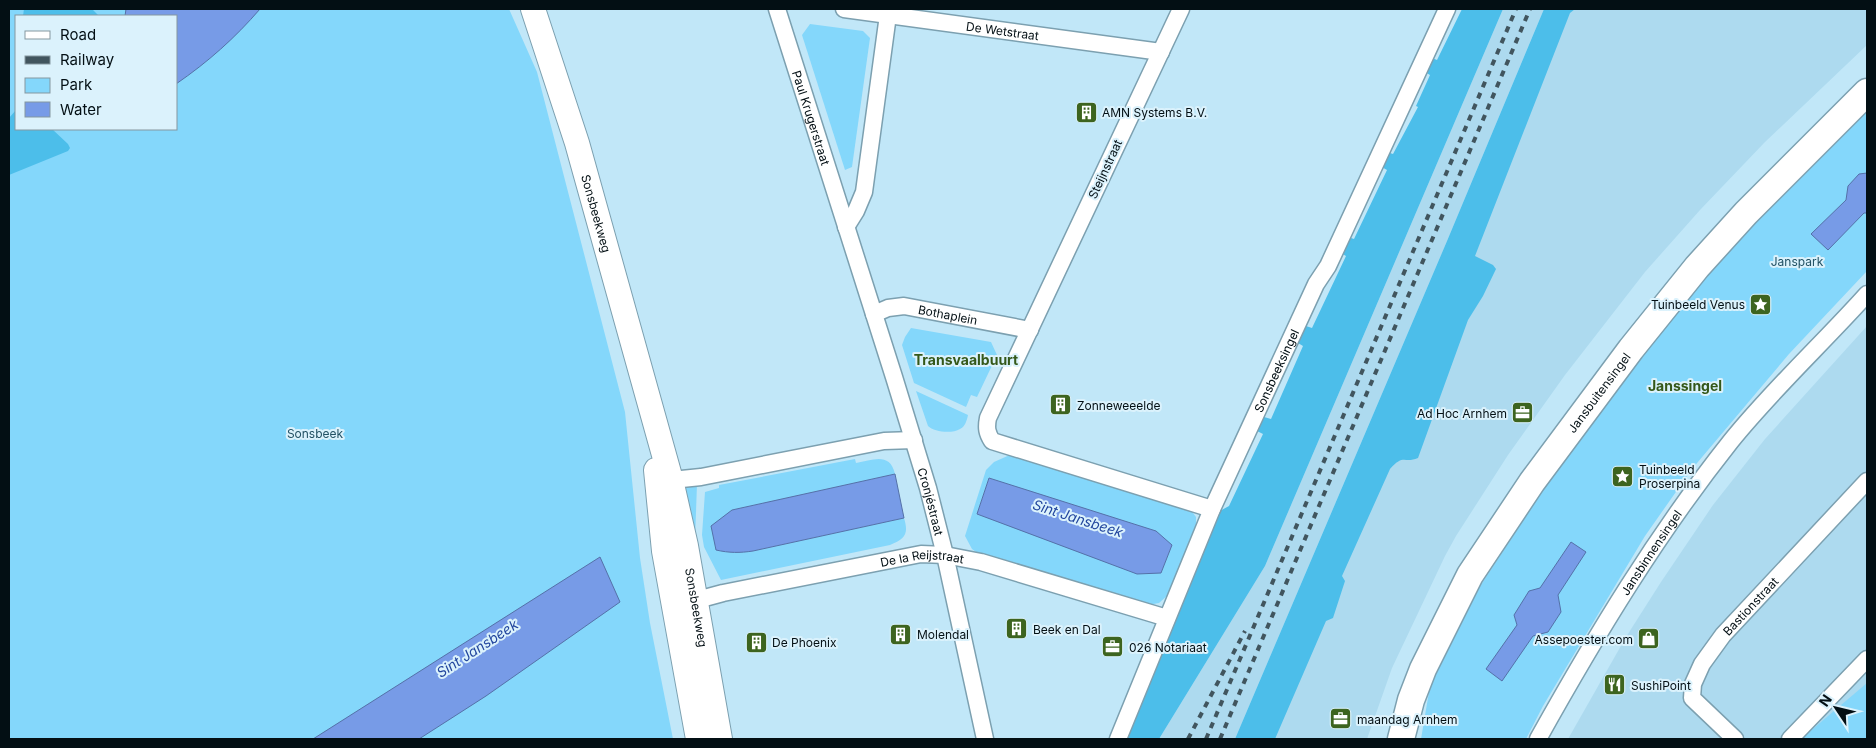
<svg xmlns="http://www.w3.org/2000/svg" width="1876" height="748" font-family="Inter,sans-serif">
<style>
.built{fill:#addaef}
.green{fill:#84d7fb;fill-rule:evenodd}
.forest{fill:#4cbeea}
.water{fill:#779be7;stroke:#5471a8}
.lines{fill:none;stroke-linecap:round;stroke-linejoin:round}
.street-casing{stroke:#7ca0b0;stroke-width:19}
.secondary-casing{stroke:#7ca0b0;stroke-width:26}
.primary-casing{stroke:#7ca0b0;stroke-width:29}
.street{stroke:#fff;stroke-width:16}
.secondary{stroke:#fff;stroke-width:24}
.primary{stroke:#fff;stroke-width:26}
.rail{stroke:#41555e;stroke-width:4;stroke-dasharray:6 6;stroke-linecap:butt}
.labels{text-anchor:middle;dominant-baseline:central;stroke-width:4;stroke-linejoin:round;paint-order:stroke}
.street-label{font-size:12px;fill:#030f14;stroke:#dbf2fc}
.poi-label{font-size:12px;fill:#030f14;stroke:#dbf2fc;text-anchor:start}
.park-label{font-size:12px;fill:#225164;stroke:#dbf2fc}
.neighbourhood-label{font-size:14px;font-weight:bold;fill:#345819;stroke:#dbf2fc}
.water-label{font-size:14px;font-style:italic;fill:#22469e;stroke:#dbf2fc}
</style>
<rect width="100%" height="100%" fill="#c1e7f8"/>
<g class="built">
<path d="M1503,9h41l-97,232 -212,498h-76l106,-173z"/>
<path d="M1558,9h309v36l-102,97 -65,68 -55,62 -80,103 -57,80 -52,81 -11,20 -53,112 -25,71h-121z"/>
<path d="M1867,326v413h-299l58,-102 35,-55 52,-77 52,-66z"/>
</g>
<g class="green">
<path d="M9,9h500l28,63 88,340 15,146 10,65 23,116h-664zM16,16h160v113h-160z"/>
<path d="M810,24l53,7 7,7 -18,129 -7,3 -43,-135z"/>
<path d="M1867,108v163l-78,83 -97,115 -47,67 -102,170 -17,33h-105l9,-53 17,-41 35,-62 81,-123 81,-111 66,-80 46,-50z"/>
<path d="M911,328l80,14 6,13 -20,42 -6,-2 -5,12 -52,-24 -12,-38 3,-8z"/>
<path d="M916,391l52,24c-1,5 -3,12 -8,14 -8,5 -26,3 -32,-3z"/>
<path d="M1012,454l178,55 6,8v7l-28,71 -9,8 -11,2 -168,-50 -8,-6 -7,-13 21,-66 8,-8zM989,478l183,67 -11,28 -184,-59z"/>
<path d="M855,459l1,4c17,-3 34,-11 39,11l-163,36 21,41 151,-33c5,16 1,21 -14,27l-169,35 -17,-33 -2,-12 3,-43 14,-4v-3z"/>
<path d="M697,484l-2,56 -14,-52z"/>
<path d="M1867,683v56h-66z"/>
</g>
<g class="forest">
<path d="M24,9h68l7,7h-76z"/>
<path d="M1462,9h41l-238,557 -106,173h-33l92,-227 11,-6 34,-72 -6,-3 7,-14 7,2 32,-73 -5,-3 8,-17 6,2 34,-72 -5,-3 7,-16 6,2 33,-69 -7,-4 7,-14 6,2 25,-47 -2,-1 14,-31 -5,-3 7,-14 5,2z"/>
<path d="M1544,9h31l-5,4 -95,243 18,9 3,4 -13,27 -15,24 -50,138c-14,6 -14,-5 -28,11l-48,107 3,5 -12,37 -7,3 -51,118h-40l212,-498z"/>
<path d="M16,110v19h36l16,15 2,4 -2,3 -59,24v-57z"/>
</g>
<g class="water">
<path d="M126,9h134c-25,29 -52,53 -84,75v-68h-51z"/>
<path d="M1867,173v40h-3l-36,37 -17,-16 35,-34 2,-14 11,-12z"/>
<path d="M895,474l9,44 -151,33c-13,2 -24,2 -37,-1l-5,-24 21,-16z"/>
<path d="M989,478l167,53 16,14 -11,28 -24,1 -160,-60z"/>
<path d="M1571,542l15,10 -28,43 3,17 -13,20 -15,4 -31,45 -16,-12 31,-44 -3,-10 15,-24 11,-3z"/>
<path d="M600,557l20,45 -134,94 -67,43h-106z"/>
</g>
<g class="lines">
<defs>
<g id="street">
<path id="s1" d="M777,9l117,368 34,111 17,67 40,184"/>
<path id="s2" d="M844,9l317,43"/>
<path d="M1181,9l-193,409c-2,10 -1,15 4,23l220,68"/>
<path d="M846,227l10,-16 8,-19 24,-177"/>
<path id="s3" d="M874,314l14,-6 16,-2 126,24"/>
<path d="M662,481l39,-4 183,-36 30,-1"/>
<path id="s4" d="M686,603l37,-10 198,-39 24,1 36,7 186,56"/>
<path id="s5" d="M1118,739l94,-230 104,-225 12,-18 119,-257"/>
<path id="s6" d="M1538,739c58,-104 119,-205 193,-298 42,-52 92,-98 136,-147"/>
<path id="s7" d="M1735,739l-43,-41 1,-14 9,-20 21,-29 144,-154"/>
<path d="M1790,739l77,-80"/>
</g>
<g id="secondary">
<path id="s8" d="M533,9l44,134 94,337 15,66 34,193"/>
<path d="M656,470l8,81 34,188"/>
</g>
<g id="primary">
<path id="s9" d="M1401,739l10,-39 12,-31 47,-94 62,-93 99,-133 66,-82 49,-54 121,-121"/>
</g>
</defs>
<use href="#street" class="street-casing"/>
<use href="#secondary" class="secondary-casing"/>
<use href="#primary" class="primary-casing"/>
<use href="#street" class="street"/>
<use href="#secondary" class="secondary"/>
<use href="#primary" class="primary"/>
<g class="rail">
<path d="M1188,739l57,-108"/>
<path d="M1206,739l310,-730"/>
<path d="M1220,739l310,-730"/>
</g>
</g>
<defs>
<symbol id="building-square" viewBox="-11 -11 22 22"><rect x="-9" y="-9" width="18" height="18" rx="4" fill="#3d641f" stroke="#dbf2fc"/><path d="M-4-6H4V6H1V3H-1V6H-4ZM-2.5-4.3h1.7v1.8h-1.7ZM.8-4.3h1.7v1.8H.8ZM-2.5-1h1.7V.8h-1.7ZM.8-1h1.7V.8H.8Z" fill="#fff"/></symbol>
<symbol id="sight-square" viewBox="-11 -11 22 22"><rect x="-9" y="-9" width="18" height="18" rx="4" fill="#3d641f" stroke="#dbf2fc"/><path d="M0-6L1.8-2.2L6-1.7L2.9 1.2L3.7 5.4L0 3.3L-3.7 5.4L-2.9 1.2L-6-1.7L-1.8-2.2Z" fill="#fff"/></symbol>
<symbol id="office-square" viewBox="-11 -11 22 22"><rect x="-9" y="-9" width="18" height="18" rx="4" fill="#3d641f" stroke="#dbf2fc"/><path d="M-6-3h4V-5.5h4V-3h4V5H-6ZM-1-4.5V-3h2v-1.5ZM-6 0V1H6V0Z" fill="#fff"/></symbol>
<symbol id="shop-square" viewBox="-11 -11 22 22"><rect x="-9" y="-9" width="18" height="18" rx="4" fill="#3d641f" stroke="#dbf2fc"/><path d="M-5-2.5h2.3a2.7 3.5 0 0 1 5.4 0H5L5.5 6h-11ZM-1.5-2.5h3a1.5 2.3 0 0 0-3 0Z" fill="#fff"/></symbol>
<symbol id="restaurant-square" viewBox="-11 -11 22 22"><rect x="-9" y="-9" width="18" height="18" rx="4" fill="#3d641f" stroke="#dbf2fc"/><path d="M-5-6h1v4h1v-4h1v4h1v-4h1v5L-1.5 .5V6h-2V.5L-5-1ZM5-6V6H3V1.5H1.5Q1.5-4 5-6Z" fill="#fff"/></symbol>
</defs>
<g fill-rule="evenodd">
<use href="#building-square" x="1074" y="100" width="25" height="25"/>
<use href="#sight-square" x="1748" y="292" width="25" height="25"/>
<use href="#building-square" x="1048" y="392" width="25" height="25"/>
<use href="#office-square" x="1510" y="400" width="25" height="25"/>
<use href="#sight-square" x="1610" y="464" width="25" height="25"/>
<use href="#building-square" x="1004" y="616" width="25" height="25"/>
<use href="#building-square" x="888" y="622" width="25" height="25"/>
<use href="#shop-square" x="1636" y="626" width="25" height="25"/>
<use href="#building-square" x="744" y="630" width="25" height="25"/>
<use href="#office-square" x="1100" y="634" width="25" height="25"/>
<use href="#restaurant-square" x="1602" y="672" width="25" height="25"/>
<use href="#office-square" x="1328" y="706" width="25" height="25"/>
</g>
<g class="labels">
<g class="street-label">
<text stroke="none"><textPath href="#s2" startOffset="160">De Wetstraat</textPath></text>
<text stroke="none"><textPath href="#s1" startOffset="114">Paul Krugerstraat</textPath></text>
<text transform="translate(1105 169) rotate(-65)">Steijnstraat</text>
<text stroke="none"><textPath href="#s8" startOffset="214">Sonsbeekweg</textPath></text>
<text stroke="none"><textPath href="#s3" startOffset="76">Bothaplein</textPath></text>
<text stroke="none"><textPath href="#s5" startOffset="401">Sonsbeeksingel</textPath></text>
<text stroke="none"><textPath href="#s9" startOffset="402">Jansbuitensingel</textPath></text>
<text stroke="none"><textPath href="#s1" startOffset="516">Cronjéstraat</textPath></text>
<text stroke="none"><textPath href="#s6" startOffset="218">Jansbinnensingel</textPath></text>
<text stroke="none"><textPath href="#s4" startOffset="241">De la Reijstraat</textPath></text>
<text stroke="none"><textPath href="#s7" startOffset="171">Bastionstraat</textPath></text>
<text stroke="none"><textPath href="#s8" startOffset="621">Sonsbeekweg</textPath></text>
</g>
<g class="poi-label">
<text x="1102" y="112">AMN Systems B.V.</text>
<text x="1745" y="304" text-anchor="end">Tuinbeeld Venus</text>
<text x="1077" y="405">Zonneweeelde</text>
<text x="1507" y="413" text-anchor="end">Ad Hoc Arnhem</text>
<text x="1639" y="469">Tuinbeeld<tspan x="1639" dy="14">Proserpina</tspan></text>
<text x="1033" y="629">Beek en Dal</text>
<text x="917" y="634">Molendal</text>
<text x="1633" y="639" text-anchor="end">Assepoester.com</text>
<text x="772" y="642">De Phoenix</text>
<text x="1129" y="647">026 Notariaat</text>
<text x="1631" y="685">SushiPoint</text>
<text x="1357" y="719">maandag Arnhem</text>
</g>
<g class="park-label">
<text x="1797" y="261">Janspark</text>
<text x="315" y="433">Sonsbeek</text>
</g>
<g class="neighbourhood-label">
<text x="966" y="359">Transvaalbuurt</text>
<text x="1685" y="385">Janssingel</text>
</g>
<g class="water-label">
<text transform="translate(1078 518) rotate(18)">Sint Jansbeek</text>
<text transform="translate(477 648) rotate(-33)">Sint Jansbeek</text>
</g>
</g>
<rect width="1876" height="748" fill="none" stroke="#030f14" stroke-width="20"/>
<rect x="15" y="15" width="162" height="115" fill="#dbf2fc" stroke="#85979f"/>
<rect x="25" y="31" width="25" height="8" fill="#ffffff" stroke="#85979f"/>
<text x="60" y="40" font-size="15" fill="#030f14">Road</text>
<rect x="25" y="56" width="25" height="8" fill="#41555e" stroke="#85979f"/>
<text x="60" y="65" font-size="15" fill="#030f14">Railway</text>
<rect x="25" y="78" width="25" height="15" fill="#84d7fb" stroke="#85979f"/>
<text x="60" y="90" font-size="15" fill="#030f14">Park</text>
<rect x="25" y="102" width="25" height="15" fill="#779be7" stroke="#85979f"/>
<text x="60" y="115" font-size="15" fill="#030f14">Water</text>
<g transform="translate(1836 708) rotate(305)" stroke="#dbf2fc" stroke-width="4" paint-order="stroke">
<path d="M0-4L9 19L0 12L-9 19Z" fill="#030f14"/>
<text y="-8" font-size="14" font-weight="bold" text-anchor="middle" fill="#030f14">N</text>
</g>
</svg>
